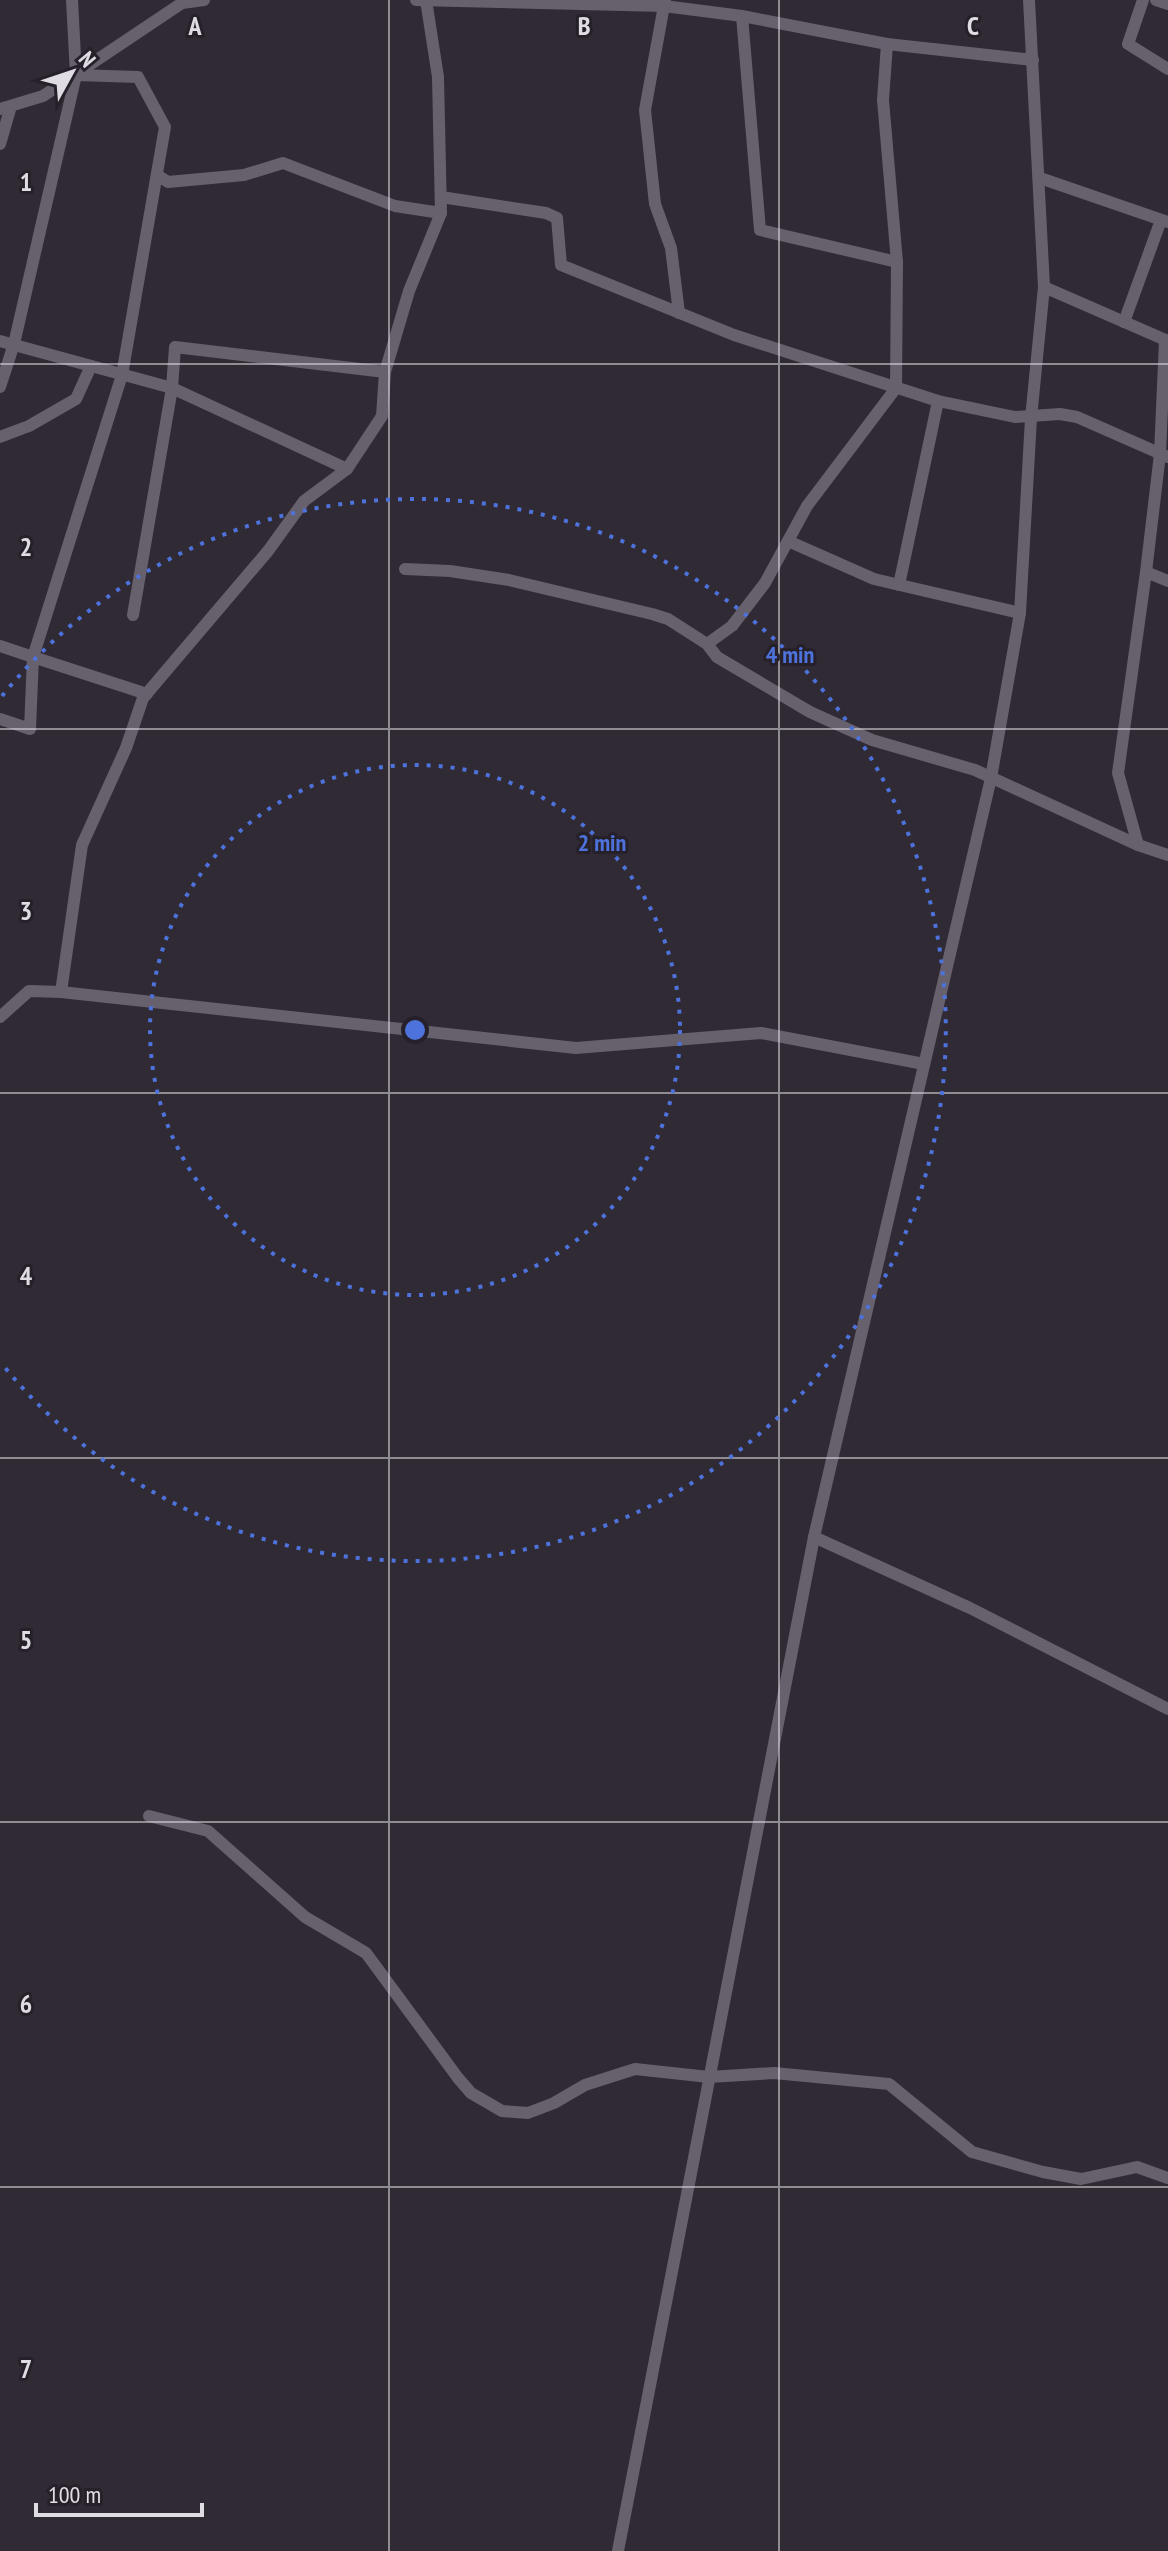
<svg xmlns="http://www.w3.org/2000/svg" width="1168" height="2551" font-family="'PT Sans Narrow',sans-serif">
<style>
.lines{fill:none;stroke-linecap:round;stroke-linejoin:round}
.street{stroke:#67606d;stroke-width:12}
.grid{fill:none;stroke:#e0dce3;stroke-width:2;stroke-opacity:0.55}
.ring{fill:none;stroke:#4e72db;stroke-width:4;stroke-dasharray:4 8}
.grid-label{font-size:26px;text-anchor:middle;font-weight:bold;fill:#e0dce3;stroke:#26202a;stroke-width:6;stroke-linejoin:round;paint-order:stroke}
.centre{fill:#4e72db;stroke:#26202a;stroke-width:4}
.ring-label{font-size:24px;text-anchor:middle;font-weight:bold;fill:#4e72db;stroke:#26202a;stroke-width:6;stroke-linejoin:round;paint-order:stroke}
</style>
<rect width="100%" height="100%" fill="#302a34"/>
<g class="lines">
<g class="street">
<path d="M416,0l248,6 78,10"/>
<path d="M665,0l-20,110 10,94 16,44 8,65"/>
<path d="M1143,0l-15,44 40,25"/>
<path d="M1156,0l12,4"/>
<path d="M182,3l22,-3"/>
<path d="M887,44l-145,-28 18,214 137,32"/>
<path d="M0,109l43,-13 139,-93v-3"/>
<path d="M0,144l11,-38"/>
<path d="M157,175l11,7 76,-7 39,-12 112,43 46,7"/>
<path d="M1040,178l128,44"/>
<path d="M441,197l105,16 11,5 4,47 173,70 204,66 77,16 45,-3 17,3 91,40"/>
<path d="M1044,287l124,54"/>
<path d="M1124,322l37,-102"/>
<path d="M1165,340l-5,114 -14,118 22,9"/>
<path d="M0,341l172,47 175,81"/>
<path d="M0,387l14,-43 62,-269 -4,-75"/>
<path d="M0,437l29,-11 47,-27 15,-33"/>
<path d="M788,541l86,38 146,34"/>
<path d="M405,569l45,2 59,9 143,34 16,5 39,25 10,13 93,55 62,28 103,30 163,75 30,10"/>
<path d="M899,585l39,-184"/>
<path d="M133,615l39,-227 3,-41 210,25"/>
<path d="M707,644l25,-18 33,-43 42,-77 89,-118 1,-126 -14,-162 4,-56 146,16"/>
<path d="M0,646l33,11 89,-282 43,-248 -27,-50 -62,-2"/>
<path d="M0,719l30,10 3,-72 114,37"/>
<path d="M1138,845l-20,-72 28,-201"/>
<path d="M61,992l21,-147 44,-97 17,-50 125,-147 36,-50 43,-32 35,-53 3,-44 24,-81 32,-78 -3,-136 -12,-77"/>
<path d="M0,1017l29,-26 32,1 515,56 185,-15 163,31"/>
<path d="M814,1537l156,71 198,101"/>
<path d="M149,1816l59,15 97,86 61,36 92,125 13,15 31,18 26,2 26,-10 31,-18 50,-16 74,8 65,-4 115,11 83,68 71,20 38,7 56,-12 31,11"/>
<path d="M618,2551l196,-1014 177,-759 29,-165 11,-195 13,-131 -15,-287"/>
</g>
</g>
<path class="grid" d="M389,0v2551M779,0v2551M0,364h1168M0,729h1168M0,1093h1168M0,1458h1168M0,1822h1168M0,2187h1168"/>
<g class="ring">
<circle cx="415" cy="1030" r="265"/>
<path d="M2 696A531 531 0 1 1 2 1364"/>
</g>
<g class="grid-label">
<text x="195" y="35">A</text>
<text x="584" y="35">B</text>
<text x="973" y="35">C</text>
<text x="26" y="191">1</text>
<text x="26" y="556">2</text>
<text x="26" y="920">3</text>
<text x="26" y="1285">4</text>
<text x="26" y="1649">5</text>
<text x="26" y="2013">6</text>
<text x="26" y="2378">7</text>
</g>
<circle cx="415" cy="1030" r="12" class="centre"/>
<g class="ring-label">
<text x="790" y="663">4 min</text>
<text x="602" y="851">2 min</text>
</g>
<g transform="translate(72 72) rotate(50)" stroke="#26202a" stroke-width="6" paint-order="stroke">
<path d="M0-6L14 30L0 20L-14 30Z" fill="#e0dce3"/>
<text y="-12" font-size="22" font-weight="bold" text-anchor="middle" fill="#e0dce3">N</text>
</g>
<path d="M36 2503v12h166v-12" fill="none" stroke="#e0dce3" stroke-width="4"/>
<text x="48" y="2503" font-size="24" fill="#e0dce3" stroke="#26202a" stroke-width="6" paint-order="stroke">100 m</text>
</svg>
